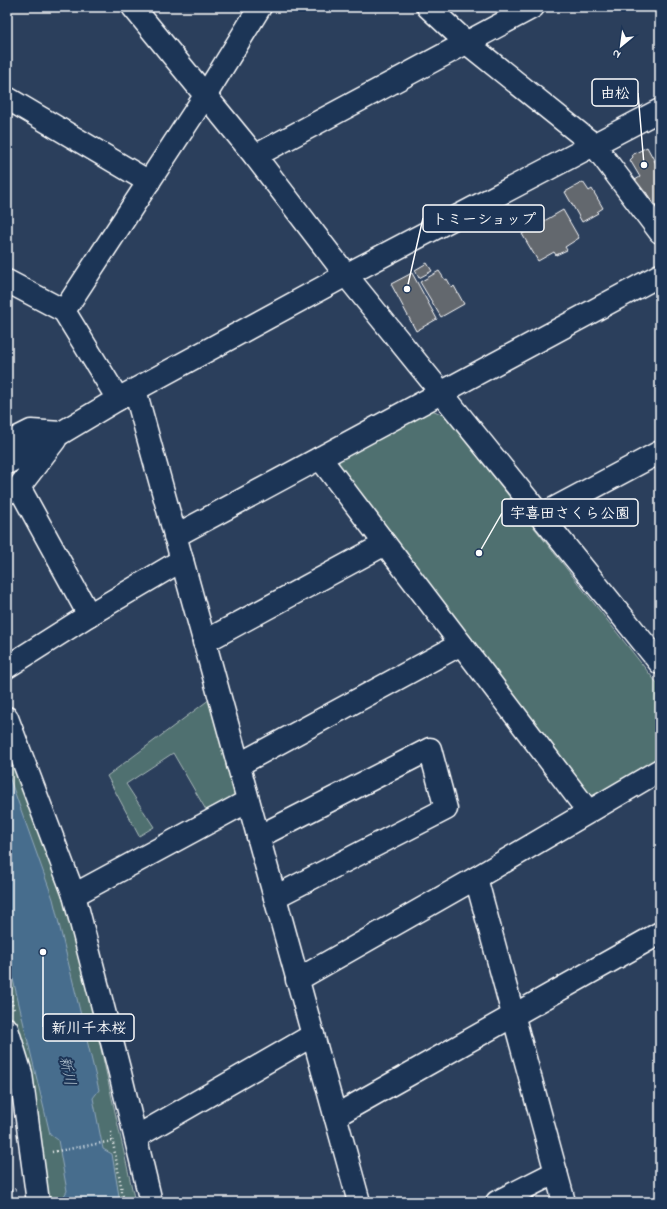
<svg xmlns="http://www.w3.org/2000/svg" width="667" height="1209" font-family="'Indie Flower','Klee One',sans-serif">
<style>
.green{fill:#507070;stroke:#a8b8b8}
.water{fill:#466d8d;stroke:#90a7bb}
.building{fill:#64676e;stroke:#fff}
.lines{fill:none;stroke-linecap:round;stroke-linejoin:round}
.minor-casing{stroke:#fff;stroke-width:25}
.path{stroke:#fff;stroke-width:2.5;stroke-dasharray:1 3;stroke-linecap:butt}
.minor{stroke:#1d3557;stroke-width:22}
.labels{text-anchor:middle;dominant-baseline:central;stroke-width:4;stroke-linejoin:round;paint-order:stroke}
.water-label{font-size:15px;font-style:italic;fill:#b5c5d1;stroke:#1d3557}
.leader{fill:none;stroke:#fff;stroke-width:1.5}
.callout-dot{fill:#fff;stroke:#1d3557;stroke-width:1.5}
.callout{fill:#1d3557;stroke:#fff;stroke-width:1.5}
.callout-label{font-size:15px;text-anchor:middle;font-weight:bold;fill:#fff}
</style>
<rect width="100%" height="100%" fill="#2b3f5c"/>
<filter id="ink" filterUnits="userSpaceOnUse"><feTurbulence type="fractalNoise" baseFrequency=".025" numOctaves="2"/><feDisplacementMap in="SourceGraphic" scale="8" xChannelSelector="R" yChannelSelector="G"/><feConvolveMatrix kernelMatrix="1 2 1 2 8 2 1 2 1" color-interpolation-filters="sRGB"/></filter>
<g filter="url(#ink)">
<g class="green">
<path d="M432,410l14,6 214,271v72l-65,39 -11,-5 -246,-328 2,-6z"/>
<path d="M210,699l26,98 -30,13 -33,-57 -47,31 28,43 -15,9 -32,-60z"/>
<path d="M7,732l61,168 67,302h-89l-19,-131 -20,-66z"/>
</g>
<path class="water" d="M7,771l46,128 46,191 -6,8 10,51 9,5 8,48h-57l-1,-3 5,-8 -9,-51 -8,-6 -43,-180z"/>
<g class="building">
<path d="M647,147l13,24v43l-14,-22 -3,1 -8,-13 5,-3 -10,-17 3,-3 -1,-2z"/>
<path d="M583,182l6,9 3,-2 11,19 -6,4 1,1 -16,9 -17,-30z"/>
<path d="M563,210l16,28 -14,9 2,3 -11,5 -2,-3 -16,9 -16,-27z"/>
<path d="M427,263l5,8 -13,7 -4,-8z"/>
<path d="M439,271l6,9 2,-1 5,9 2,-2 10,18 -23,13 -21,-35z"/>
<path d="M412,273l25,46 -21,12 -25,-47z"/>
</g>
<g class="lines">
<defs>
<g id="minor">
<path d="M133,7l122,149 91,119 314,388"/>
<path d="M428,7l39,36 127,102 66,87"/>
<path d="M7,98l142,84"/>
<path d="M255,156l278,-149"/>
<path d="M7,281l57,30 54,88"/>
<path d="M64,311l141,-215 55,-89"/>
<path d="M135,390l224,812"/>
<path d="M7,443l24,-12 30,2"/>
<path d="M320,458l268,353"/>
<path d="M7,463l54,-30 57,-34 228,-124 314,-165"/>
<path d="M19,487l70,128"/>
<path d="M7,493l12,-6 36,-47"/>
<path d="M540,516l120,-64"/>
<path d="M175,536l485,-261"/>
<path d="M204,642l181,-98"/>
<path d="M7,667l82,-52 93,-55"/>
<path d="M7,718l67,177 46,178 31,129"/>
<path d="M238,765l223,-121"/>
<path d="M258,837l172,-88 16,60 -171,88"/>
<path d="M476,878l88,324"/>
<path d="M74,895l174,-94"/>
<path d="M297,980l179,-102 184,-108"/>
<path d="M7,1029l14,45 17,128"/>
<path d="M335,1116l325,-183"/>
<path d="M136,1137l177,-102"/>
<path d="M497,1202l59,-30"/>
</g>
</defs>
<use href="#minor" class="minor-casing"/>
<g class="path">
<path d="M7,985l7,25"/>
<path d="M111,1132l13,70"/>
<path d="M52,1152l61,-11"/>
<path d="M7,1192l9,-3"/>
</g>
<use href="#minor" class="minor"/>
</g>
</g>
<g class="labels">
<g class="water-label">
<text transform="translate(67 1071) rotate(78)">新川</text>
</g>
</g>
<path class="leader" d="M644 165L638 93M407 289L423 218M479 553L502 513M43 952L43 1027"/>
<g class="callout-dot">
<circle cx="644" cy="165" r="4"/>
<circle cx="407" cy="289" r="4"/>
<circle cx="479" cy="553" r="4"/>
<circle cx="43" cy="952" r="4"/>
</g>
<g class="callout">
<rect x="592" y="79" width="46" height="27" rx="4"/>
<rect x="423" y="205" width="121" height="27" rx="4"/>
<rect x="502" y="499" width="136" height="27" rx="4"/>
<rect x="43" y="1014" width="91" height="27" rx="4"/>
</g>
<g class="callout-label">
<text x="615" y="98">由松</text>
<text x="484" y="224">トミーショップ</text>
<text x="570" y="518">宇喜田さくら公園</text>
<text x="89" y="1033">新川千本桜</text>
</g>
<rect width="667" height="1209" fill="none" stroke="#1d3557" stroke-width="24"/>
<rect x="12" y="12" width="643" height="1185" fill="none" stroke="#fff" stroke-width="1.5" filter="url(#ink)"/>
<g transform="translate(621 46) rotate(209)" stroke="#1d3557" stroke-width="3" paint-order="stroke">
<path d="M0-3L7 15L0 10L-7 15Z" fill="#ffffff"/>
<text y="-6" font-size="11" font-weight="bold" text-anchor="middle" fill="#ffffff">N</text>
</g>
</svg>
